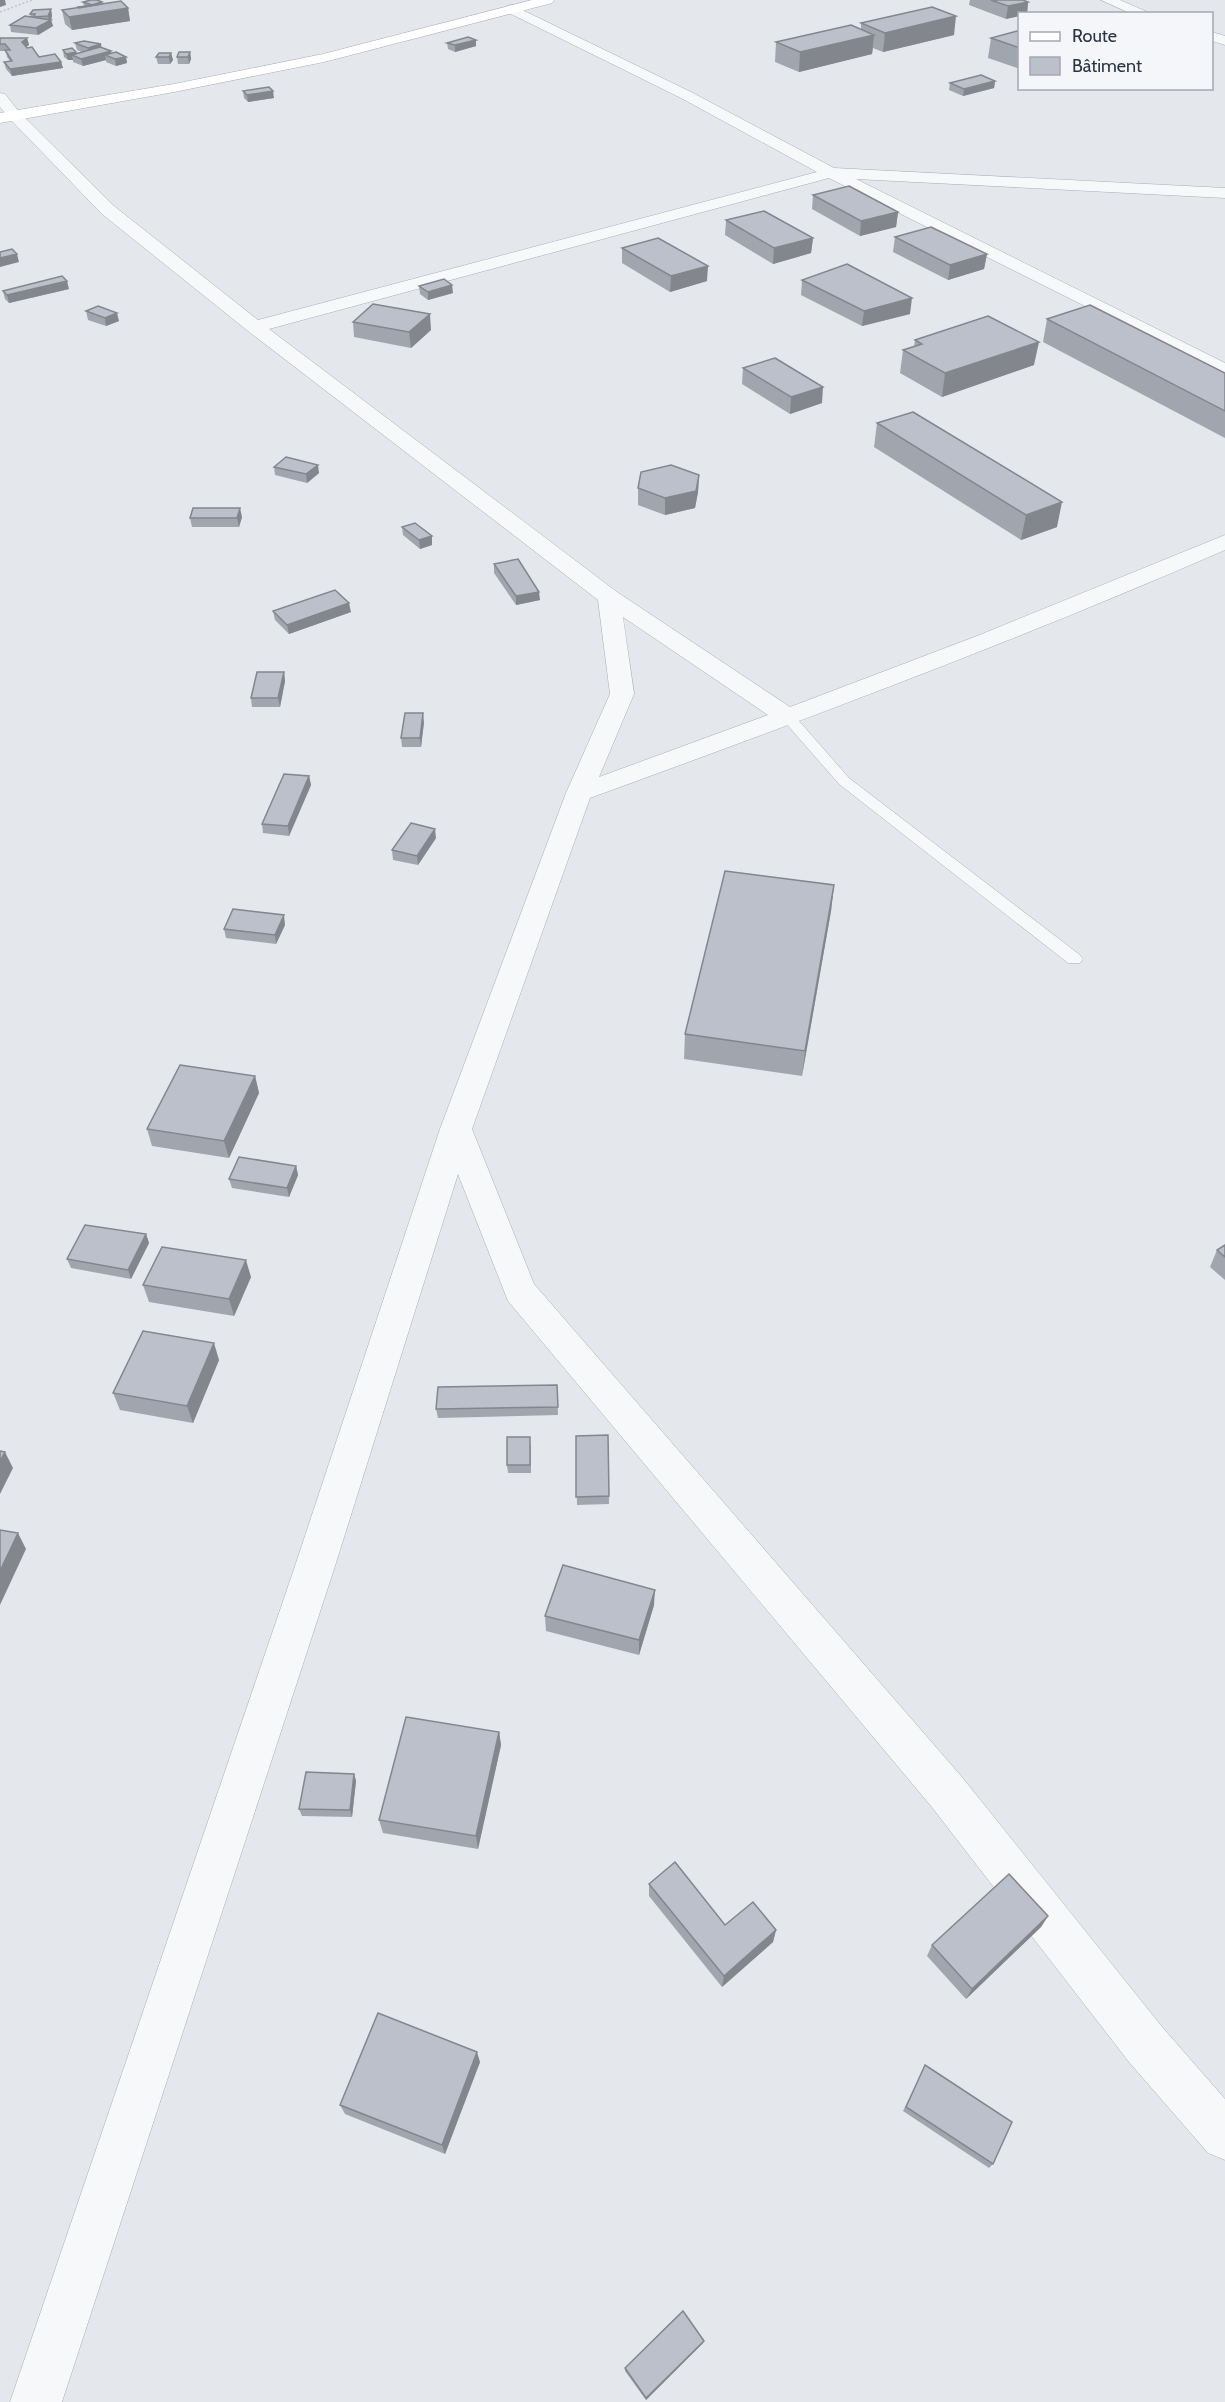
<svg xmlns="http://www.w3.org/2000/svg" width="1225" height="2402" font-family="Cabin,sans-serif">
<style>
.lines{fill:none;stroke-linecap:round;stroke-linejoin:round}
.lane-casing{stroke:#a9aeb7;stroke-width:1}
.street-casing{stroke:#a9aeb7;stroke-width:1}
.secondary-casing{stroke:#a9aeb7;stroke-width:1}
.path{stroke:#c2c5cb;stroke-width:1.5;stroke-dasharray:2 2;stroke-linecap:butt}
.lane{fill:#f7f8fa;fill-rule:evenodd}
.street{fill:#f7f8fa;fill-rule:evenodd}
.secondary{fill:#fff;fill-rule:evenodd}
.wall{fill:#a1a5ae}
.shaded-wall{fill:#83868d}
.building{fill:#bbc0ca;stroke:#83868d;stroke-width:1.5}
</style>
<rect width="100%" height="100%" fill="#e4e7ec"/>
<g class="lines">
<defs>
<path id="lane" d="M788,713l5,1 56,64 231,177 3,4 -3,4h-12l-229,-179 -56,-64 -2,-3z"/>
<g id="street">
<path d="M1101,0h19l32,14h-20z"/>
<path d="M512,5l179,87 143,76 391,20v10l-369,-19 369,184v13l-396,-198 -560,151 348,263 173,115 187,-71 248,-101v15c-209,91 -421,170 -635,248l-118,331 62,155 427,492 202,252 62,71v61l-17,-7 -79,-91 -198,-256 -423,-505 -50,-127 -123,392 -273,836h-52l285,-836 145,-437 126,-336 44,-99 -12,-94 -350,-269 -146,-117 -92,-95 -10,-12v-14l5,1 15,19 94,93 144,114 559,-148 -136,-74 -174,-86 -2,-3 2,-3zM623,617l145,98 -169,62 35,-83z"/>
<path d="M1212,32l13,4v9l-13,-4z"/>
</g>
<path id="secondary" d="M532,0h22l-2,3 -228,59 -150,30 -174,31v-10l174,-29 149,-30z"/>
</defs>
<use href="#lane" class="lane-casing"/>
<use href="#street" class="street-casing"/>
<use href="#secondary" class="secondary-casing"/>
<path class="path" d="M0,12l32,-12"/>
<use href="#lane" class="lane"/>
<use href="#street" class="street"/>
<use href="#secondary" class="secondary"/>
</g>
<g class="wall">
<path d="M970,0h53l5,2 -1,12h-7l-14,5 -37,-14z"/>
<path d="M83,2l45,6 2,13 -58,9 -7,-6 -3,-14 17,-2 5,-2z"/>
<path d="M51,9l1,7 -1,4 2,6 -15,9 -27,-3 -1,-7 21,-8 -1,-3z"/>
<path d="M861,23l93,12 -71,17 -10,-4 -1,6 -73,18 -24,-10 1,-20 85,-13z"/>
<path d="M1020,32v37l-32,-11 3,-20z"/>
<path d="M0,38h27l2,7 -3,2 13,10 22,5 2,6 -51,8 -6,-7 -2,-7 6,-1 -3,-4 -1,-6h-6z"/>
<path d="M476,40v6l-21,6 -7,-3 -1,-6z"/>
<path d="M75,43l26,5 10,5 15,4 1,6 -11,3 -10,-4v-2l-23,6 -10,-4v-2h-5l-4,-3 -1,-7 14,3 5,-1 -5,-2z"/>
<path d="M190,52l1,7 -2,5h-11l-1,-7z"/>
<path d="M171,53l2,7 -3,4h-12l-2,-7z"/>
<path d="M995,81l-1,7 -31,8 -14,-6 1,-7z"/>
<path d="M243,91l31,7 -26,4 -4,-4z"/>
<path d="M813,195l85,17 -2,15 -36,9 -48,-27z"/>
<path d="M726,220l87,18 -2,15 -38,11 -48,-29z"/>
<path d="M895,237l92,17 -3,15 -36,11 -55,-28z"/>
<path d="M622,248l85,33 -37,11 -48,-29z"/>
<path d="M802,280l108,34 -48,12 -61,-31z"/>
<path d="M419,286l34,7 -25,7 -8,-6z"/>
<path d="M69,289l-60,14 -4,-4 -2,-8z"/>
<path d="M86,311l33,10 -13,5 -18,-6z"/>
<path d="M1047,319l178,54v65l-182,-96z"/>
<path d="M353,322l78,8 -20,18 -57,-11z"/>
<path d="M915,340l119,25 -92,32 -42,-24 3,-23 11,-3z"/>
<path d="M743,368l79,35 -32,11 -48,-30z"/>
<path d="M877,423l180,104 -36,13 -147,-93z"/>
<path d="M274,467l45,6 -12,10 -32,-8z"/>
<path d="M699,475l-1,17 -3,16 -30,7 -27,-10v-17z"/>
<path d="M242,517l-3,10h-47l-2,-9z"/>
<path d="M402,527l30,9v9l-12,4 -17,-14z"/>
<path d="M494,564l46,36 -24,5 -22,-32z"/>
<path d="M273,611l78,1 -62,22 -14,-14z"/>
<path d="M284,672l1,9 -5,26h-28l-1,-9z"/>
<path d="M424,722l-3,25h-19l-1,-9z"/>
<path d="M309,776l2,9 -22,51 -26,-3 -1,-9z"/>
<path d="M436,838l-18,27 -25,-5 -1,-10z"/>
<path d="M834,885l-3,26 -29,165 -118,-17 1,-25z"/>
<path d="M285,925l-9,19 -50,-6 -2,-9z"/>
<path d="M255,1076l4,17 -30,65 -77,-12 -5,-17z"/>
<path d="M296,1166l2,9 -9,22 -57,-9 -3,-9z"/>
<path d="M146,1234l3,9 -18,36 -60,-11 -4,-9z"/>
<path d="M1225,1245v35l-15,-13 7,-17z"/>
<path d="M251,1277l-17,39 -85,-14 -6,-17z"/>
<path d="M219,1360l-26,63 -73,-13 -7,-17z"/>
<path d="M557,1385l1,30 -120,3 -2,-9z"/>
<path d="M608,1435l1,69 -32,1 -1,-69z"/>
<path d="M531,1445v28h-23l-1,-8z"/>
<path d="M654,1605l-15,50 -93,-24 -1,-15z"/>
<path d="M499,1732l2,13 -23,104 -95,-16 -4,-13z"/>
<path d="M354,1774l2,7 -4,36 -50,-1 -3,-7z"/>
<path d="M649,1884l76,41 51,5 -3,12 -51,45 -73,-91z"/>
<path d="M1048,1916l-7,11 -75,72 -39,-43 5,-11z"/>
<path d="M480,2062l-35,92 -100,-40 -5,-9z"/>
<path d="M923,2070l70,94 -4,4 -86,-57z"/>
<path d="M704,2341l-1,2 -57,57 -21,-29v-3z"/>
</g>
<g class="shaded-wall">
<path d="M0,0h5l1,5 -6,2z"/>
<path d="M102,2l2,7 24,-1 2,13 -58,9 -3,-13 23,-12z"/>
<path d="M1028,2l-1,12h-7v2l-14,3 2,-13z"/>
<path d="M51,9l1,7 -1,4 2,6 -15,9 -2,-7 13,-7 -1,-5z"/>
<path d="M956,16l-2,19 -71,17 2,-19z"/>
<path d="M874,35l-2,19 -73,18 1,-20z"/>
<path d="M27,38l2,7 -6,4 -1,-7z"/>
<path d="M476,40v6l-21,6v-7z"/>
<path d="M101,44l1,7 -12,4 -2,-7z"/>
<path d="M111,51l1,7 -7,-3 1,5 -23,6 -2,-7z"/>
<path d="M76,52l1,5 -5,-2 1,5h-5l-2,-6z"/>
<path d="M190,52l1,7 -2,5 -1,-7z"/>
<path d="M171,53l2,7 -3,4 -1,-7z"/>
<path d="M126,57l1,6 -11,3 -1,-7z"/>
<path d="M61,62l2,6 -51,8 -2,-7z"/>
<path d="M995,81l-1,7 -31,8 1,-7z"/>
<path d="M273,91l1,7 -26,4 -1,-7z"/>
<path d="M898,212l-2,15 -36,9 1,-15z"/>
<path d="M813,238l-2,15 -38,11 1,-16z"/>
<path d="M17,254l2,8 -19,5v-9z"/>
<path d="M987,254l-3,15 -36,11 2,-15z"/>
<path d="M708,266l-1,15 -37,11 1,-16z"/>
<path d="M67,281l2,8 -60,14 -2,-8z"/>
<path d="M452,285l1,8 -25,7v-8z"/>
<path d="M912,298l-2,16 -48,12 2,-15z"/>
<path d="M117,313l2,8 -13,5 -1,-8z"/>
<path d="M430,314l1,16 -20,18 -2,-16z"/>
<path d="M1039,342l-5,23 -92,32 3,-24z"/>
<path d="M823,387l-1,16 -32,11 1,-17z"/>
<path d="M318,465l1,8 -12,10 -1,-9z"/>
<path d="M699,475l-1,17 -3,16 -30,7v-17z"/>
<path d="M1062,502l-5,25 -36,13 5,-25z"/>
<path d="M240,508l2,9 -3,10 -2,-9z"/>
<path d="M432,536v9l-12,4 -1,-9z"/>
<path d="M539,592l1,8 -24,5v-9z"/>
<path d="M349,603l2,9 -62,22 -2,-9z"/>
<path d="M284,672l1,9 -5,26 -2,-9z"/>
<path d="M423,713l1,9 -3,25 -1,-9z"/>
<path d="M309,776l2,9 -22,51 -1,-10z"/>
<path d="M435,829l1,9 -18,27 -1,-9z"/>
<path d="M834,885l-3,26 -29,165 3,-25z"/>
<path d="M284,915l1,10 -9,19 -1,-9z"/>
<path d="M255,1076l4,17 -30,65 -5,-17z"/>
<path d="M296,1166l2,9 -9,22 -2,-9z"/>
<path d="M146,1234l3,9 -18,36 -3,-9z"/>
<path d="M246,1260l5,17 -17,39 -5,-17z"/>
<path d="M214,1343l5,17 -26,63 -6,-17z"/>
<path d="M5,1452l8,16 -13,26v-33z"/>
<path d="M18,1533l8,16 -26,56v-34z"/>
<path d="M655,1590l-1,15 -15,50v-15z"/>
<path d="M499,1732l2,13 -23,104 -2,-13z"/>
<path d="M354,1774l2,7 -4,36 -2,-7z"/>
<path d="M1048,1916l-7,11 -75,72 6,-10z"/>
<path d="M776,1930l-3,12 -51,45 2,-11z"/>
<path d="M477,2052l3,10 -35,92 -3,-9z"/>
<path d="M704,2341l-1,2 -57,57v-2z"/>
</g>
<g class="building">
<path d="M91,0h6l5,2 -10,3 -9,-3z"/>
<path d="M991,0h32l5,2 -20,4z"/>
<path d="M121,1l7,7 -59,9 -7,-7z"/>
<path d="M102,4l-23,4 -1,-1z"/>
<path d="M932,7l24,9 -71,17 -24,-10z"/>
<path d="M51,9l-3,7 -14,1 1,-3h-5l3,-4z"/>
<path d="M25,16l26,4 -15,8 -26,-3z"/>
<path d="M851,25l23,10 -74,17 -24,-10z"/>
<path d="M1017,31l3,1v16l-29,-10z"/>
<path d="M468,37l8,3 -21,5 -8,-2z"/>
<path d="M0,38h27l-5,4 5,6 5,-1 7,10 16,-3 6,8 -51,7 -6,-7 8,-1 -7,-11h5l-5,-6h-5z"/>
<path d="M84,41l17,3 -13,4 -13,-5z"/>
<path d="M100,47l11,4 -30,8 -9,-4z"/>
<path d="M72,48l4,4 -10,2 -3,-4z"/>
<path d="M116,52l10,5 -11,2 -10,-4z"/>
<path d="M179,52h11l-2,5h-11z"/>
<path d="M159,53h12l-2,4h-13z"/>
<path d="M981,75l14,6 -31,8 -14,-6z"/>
<path d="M269,87l4,4 -26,4 -4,-4z"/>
<path d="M849,186l49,26 -37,9 -48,-26z"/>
<path d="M764,211l49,27 -39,10 -48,-28z"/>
<path d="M931,227l56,27 -37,11 -55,-28z"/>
<path d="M658,238l50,28 -37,10 -49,-28z"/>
<path d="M12,249l5,5 -17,4v-6z"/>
<path d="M847,264l65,34 -48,13 -62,-31z"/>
<path d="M62,276l5,5 -60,14 -4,-4z"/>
<path d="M444,279l8,6 -24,7 -9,-6z"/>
<path d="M373,304l57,10 -21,18 -56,-10z"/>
<path d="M1090,305l135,68v38l-178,-92z"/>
<path d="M98,306l19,7 -12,5 -19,-7z"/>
<path d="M988,316l51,26 -94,31 -42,-23 19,-6 -7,-4z"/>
<path d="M775,358l48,29 -32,10 -48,-29z"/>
<path d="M913,412l149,90 -36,13 -149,-92z"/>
<path d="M286,457l32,8 -12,9 -32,-7z"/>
<path d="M671,465l28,10 -3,16 -31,7 -27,-10 3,-16z"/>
<path d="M193,508h47l-3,10h-47z"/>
<path d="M415,523l17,13 -13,4 -17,-13z"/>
<path d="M518,559l21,33 -23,4 -22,-32z"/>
<path d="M335,590l14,13 -62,22 -14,-14z"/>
<path d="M257,672h27l-6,26h-27z"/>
<path d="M405,713h18l-3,25h-19z"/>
<path d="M284,774l25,2 -21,50 -26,-2z"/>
<path d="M411,823l24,6 -18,27 -25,-6z"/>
<path d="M725,871l109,14 -29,166 -120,-17z"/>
<path d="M233,909l51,6 -9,20 -51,-6z"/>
<path d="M180,1065l75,11 -31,65 -77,-12z"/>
<path d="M239,1157l57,9 -9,22 -58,-9z"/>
<path d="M85,1225l61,9 -18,36 -61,-11z"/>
<path d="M1225,1245v12l-8,-7z"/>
<path d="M162,1247l84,13 -17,39 -86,-14z"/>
<path d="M143,1331l71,12 -27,63 -74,-13z"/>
<path d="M557,1385l1,22 -122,2 2,-22z"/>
<path d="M608,1435l1,61 -33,1v-61z"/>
<rect x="507" y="1437" width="23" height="28"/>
<path d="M0,1451l5,1 -5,9z"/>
<path d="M0,1530l18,3 -18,38z"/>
<path d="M563,1565l92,25 -16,50 -94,-24z"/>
<path d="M406,1717l93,15 -23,104 -97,-16z"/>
<path d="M306,1772l48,2 -4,36 -51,-1z"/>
<path d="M675,1862l50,63 28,-23 23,28 -52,46 -75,-92z"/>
<path d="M1009,1874l39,42 -76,73 -40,-44z"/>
<path d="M378,2013l99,39 -35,93 -102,-40z"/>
<path d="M925,2065l87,57 -19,42 -87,-57z"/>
<path d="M683,2311l21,30 -58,57 -21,-30z"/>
</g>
<rect x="1018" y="12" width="195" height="78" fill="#f4f6f9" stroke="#a4a8b1" stroke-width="1.5"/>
<rect x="1030" y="32" width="30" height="9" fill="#ffffff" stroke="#a4a8b1" stroke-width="1.5"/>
<text x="1072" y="42" font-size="18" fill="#2b3445">Route</text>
<rect x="1030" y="57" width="30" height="18" fill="#bbc0ca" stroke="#a4a8b1" stroke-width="1.5"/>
<text x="1072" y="72" font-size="18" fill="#2b3445">Bâtiment</text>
</svg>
